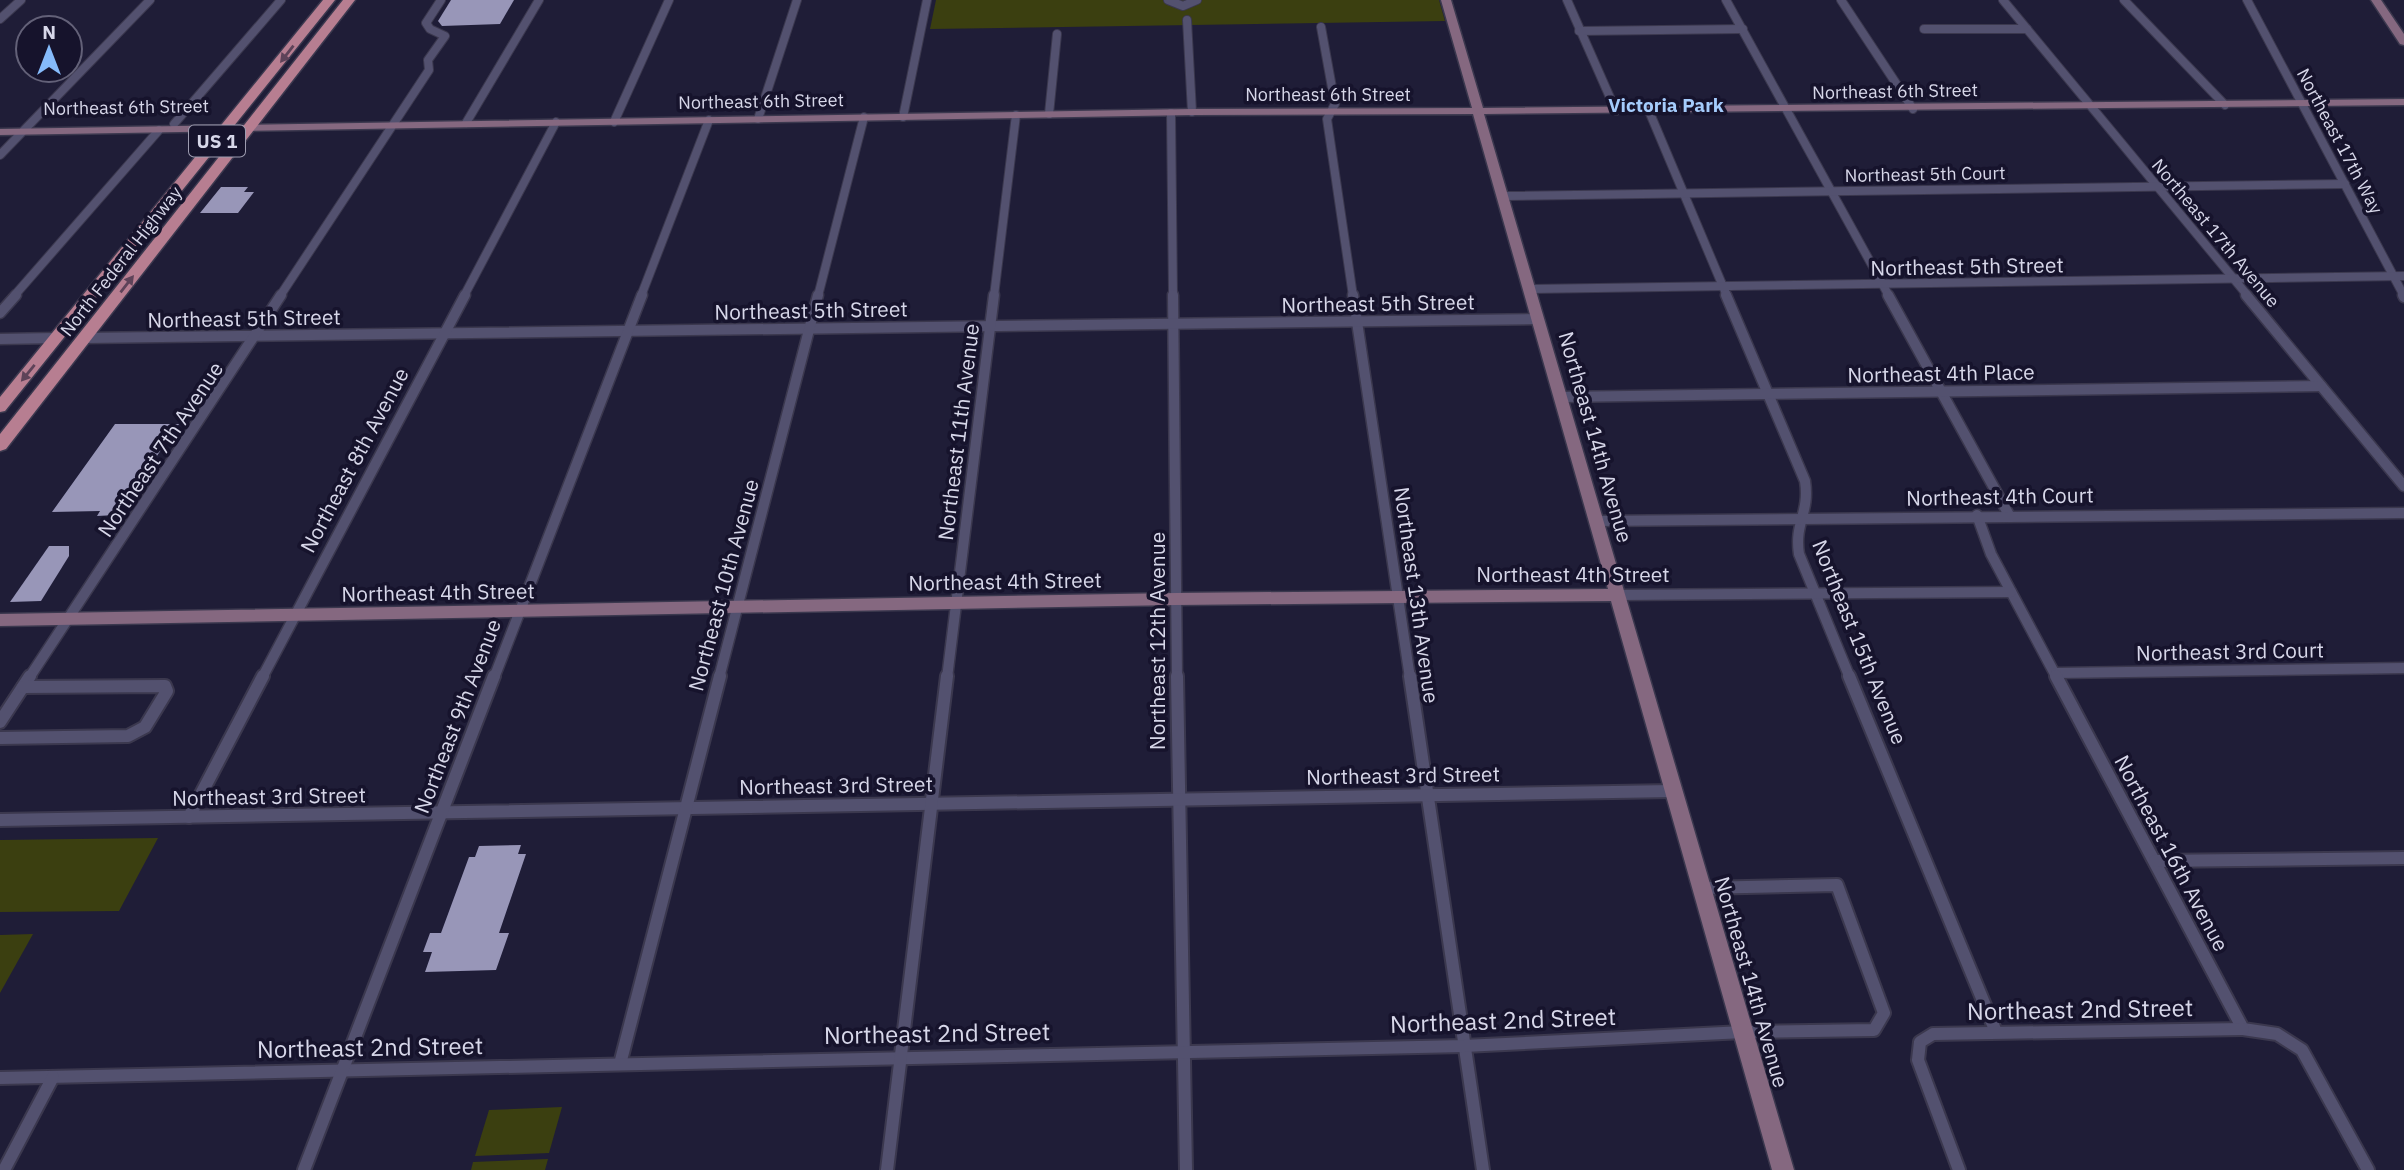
<svg xmlns="http://www.w3.org/2000/svg" width="2404" height="1170" font-family="'IBM Plex Sans',sans-serif">
<style>
.green{fill:#3b3f10}
.building{fill:#9896b8}
.lines{fill:none;stroke-linecap:round;stroke-linejoin:round}
.street-far2-casing{stroke:#3b384e;stroke-width:10}
.street-far1-casing{stroke:#3b384e;stroke-width:13}
.street-casing{stroke:#3b384e;stroke-width:16}
.secondary-casing{stroke:#3b384e;stroke-width:3}
.primary-casing{stroke:#3b384e;stroke-width:3}
.street-far2{stroke:#53516f;stroke-width:8}
.street-far1{stroke:#53516f;stroke-width:10}
.street{stroke:#53516f;stroke-width:12}
.secondary{fill:#856880;fill-rule:evenodd}
.primary{fill:#b77e91;fill-rule:evenodd}
.oneway{fill:#5e4359}
.labels{text-anchor:middle;dominant-baseline:central;stroke-width:7;stroke-linejoin:round;paint-order:stroke}
.far-street-label{font-size:18px;fill:#d7d7e9;stroke:#16132c}
.far-neighbourhood-label{font-size:19px;font-weight:bold;fill:#a5ccfc;stroke:#16132c}
.shield{fill:#16132c;stroke:#9d9cb0;stroke-width:2}
.shield-label{font-size:19px;font-weight:bold;fill:#d7d7e9}
.street-label{font-size:21px;fill:#d7d7e9;stroke:#16132c}
.near-street-label{font-size:24px;fill:#d7d7e9;stroke:#16132c}
</style>
<rect width="100%" height="100%" fill="#1f1d37"/>
<g class="green">
<path d="M936,0h503l6,21 -515,8z"/>
<path d="M158,838l-39,73 -119,1v-72z"/>
<path d="M33,934l-33,59v-58z"/>
<path d="M562,1107l-13,46 -74,3 14,-46z"/>
<path d="M548,1159l-3,11h-74l2,-8z"/>
</g>
<g class="building">
<path d="M451,0h63l-14,24 -58,2 -4,-5z"/>
<path d="M221,187h27l-4,5h10l-16,21h-38z"/>
<path d="M115,424h64l-63,91 -19,1 3,-5 -48,1z"/>
<path d="M49,546h20v10l-28,45 -31,1z"/>
<path d="M521,845l-3,9h8l-27,79h10l-13,37 -71,2 7,-20h-9l7,-19h11l28,-76h6l4,-11z"/>
</g>
<g class="lines">
<defs>
<g id="street-far2">
<path d="M1168,0l15,6 14,-6"/>
<path d="M1567,0l49,111"/>
<path d="M1726,0l163,296"/>
<path d="M1841,0l72,109"/>
<path d="M2003,0l245,296"/>
<path d="M2124,0l101,105"/>
<path d="M2247,0l157,296"/>
<path d="M0,19l21,-19"/>
<path d="M1187,20l5,92"/>
<path d="M1321,27l14,77 -8,15 26,177"/>
<path d="M1924,29h103"/>
<path d="M1579,31l164,-2"/>
<path d="M1649,111l78,185"/>
<path d="M1171,113l2,183"/>
<path d="M1049,114l8,-80"/>
<path d="M903,117l24,-117"/>
<path d="M758,119l39,-119"/>
<path d="M614,122l55,-122"/>
<path d="M466,123l73,-123"/>
<path d="M174,124l107,-124"/>
<path d="M0,155l150,-155"/>
<path d="M1505,196l840,-12"/>
<path d="M1530,289l874,-13"/>
<path d="M14,296l145,-166"/>
<path d="M280,296l149,-226 -1,-10 17,-24 -15,-7 -4,-6 15,-23"/>
<path d="M464,296l92,-174"/>
<path d="M641,296l68,-176"/>
<path d="M818,296l46,-179"/>
<path d="M994,296l22,-181"/>
</g>
<g id="street-far1">
<path d="M1173,295l4,383"/>
<path d="M1353,295l57,383"/>
<path d="M1726,295l79,186c5,32 -11,42 -6,73l51,124"/>
<path d="M1888,295l121,220"/>
<path d="M2246,295l158,191"/>
<path d="M2403,295l1,2"/>
<path d="M0,313l16,-18"/>
<path d="M85,338l1453,-19"/>
<path d="M0,339l56,-1"/>
<path d="M1561,397l760,-11"/>
<path d="M1977,515l14,39 66,124"/>
<path d="M1597,521l807,-8"/>
<path d="M1618,595l393,-3"/>
<path d="M2056,673l348,-5"/>
<path d="M29,678l252,-383"/>
<path d="M262,678l203,-383"/>
<path d="M494,678l148,-383"/>
<path d="M719,678l99,-383"/>
<path d="M947,678l47,-383"/>
</g>
<g id="street">
<path d="M1177,676l9,494"/>
<path d="M1410,676l73,494"/>
<path d="M1849,676l147,356"/>
<path d="M2056,676l187,353 34,5 25,16 66,120"/>
<path d="M0,722l30,-46"/>
<path d="M0,738l128,-2 17,-9 22,-36 -2,-5 -142,1"/>
<path d="M189,817l74,-141"/>
<path d="M0,820l1673,-29"/>
<path d="M2155,861l249,-3"/>
<path d="M620,1064l100,-388"/>
<path d="M0,1078l1464,-32 279,-14 131,-2 10,-17 -47,-128 -136,3"/>
<path d="M4,1170l49,-93"/>
<path d="M304,1170l190,-494"/>
<path d="M887,1170l60,-494"/>
<path d="M1959,1170l-41,-110 2,-18 13,-8 310,-5"/>
</g>
<g id="secondary">
<path d="M1441,0h10l32,108 921,-9v6l-920,9 310,1056h-22l-161,-569 -435,4 -1176,21v-12l1176,-21 432,-4 -135,-475 -281,1 -1192,20v-6l1192,-20 280,-1z"/>
<path d="M2371,0h10l23,34v11l-4,-1z"/>
</g>
<g id="primary">
<path d="M323,0h12l-330,411 -5,1v-15z"/>
<path d="M343,0h12l-349,449 -6,2v-17z"/>
</g>
</defs>
<use href="#street-far2" class="street-far2-casing"/>
<use href="#street-far1" class="street-far1-casing"/>
<use href="#street" class="street-casing"/>
<use href="#secondary" class="secondary-casing"/>
<use href="#primary" class="primary-casing"/>
<use href="#street-far2" class="street-far2"/>
<use href="#street-far1" class="street-far1"/>
<use href="#street" class="street"/>
<use href="#secondary" class="secondary"/>
<use href="#primary" class="primary"/>
</g>
<defs><path id="oneway-solid" d="M-6-.8H1V-3.2L6.5 0L1 3.2V.8H-6Z" transform="scale(1.75)"/></defs>
<g class="oneway">
<use href="#oneway-solid" transform="translate(287 54) rotate(128)"/>
<use href="#oneway-solid" transform="translate(127 284) rotate(-52)"/>
<use href="#oneway-solid" transform="translate(28 373) rotate(129)"/>
</g>
<g class="labels">
<g class="far-street-label">
<text transform="translate(1895 91) rotate(-1)">Northeast 6th Street</text>
<text x="1328" y="94">Northeast 6th Street</text>
<text transform="translate(761 101) rotate(-1)">Northeast 6th Street</text>
<text transform="translate(126 107) rotate(-1)">Northeast 6th Street</text>
<text transform="translate(2340 141) rotate(62)">Northeast 17th Way</text>
<text transform="translate(1925 174) rotate(-1)">Northeast 5th Court</text>
<text transform="translate(2216 233) rotate(50)">Northeast 17th Avenue</text>
<text transform="translate(121 261) rotate(-52)">North Federal Highway</text>
</g>
<g class="far-neighbourhood-label">
<text x="1666" y="105">Victoria Park</text>
</g>
<rect class="shield" x="189" y="125.5" width="56" height="31" rx="5"/>
<g class="shield-label">
<text x="217" y="141">US 1</text>
</g>
<g class="street-label">
<text transform="translate(1967 266) rotate(-1)">Northeast 5th Street</text>
<text transform="translate(1378 303) rotate(-1)">Northeast 5th Street</text>
<text transform="translate(811 310) rotate(-1)">Northeast 5th Street</text>
<text transform="translate(244 318) rotate(-1)">Northeast 5th Street</text>
<text transform="translate(1941 373) rotate(-1)">Northeast 4th Place</text>
<text transform="translate(958 432) rotate(-83)">Northeast 11th Avenue</text>
<text transform="translate(1596 437) rotate(74)">Northeast 14th Avenue</text>
<text transform="translate(160 449) rotate(-56)">Northeast 7th Avenue</text>
<text transform="translate(354 460) rotate(-62)">Northeast 8th Avenue</text>
<text transform="translate(2000 496) rotate(-1)">Northeast 4th Court</text>
<text x="1573" y="574">Northeast 4th Street</text>
<text transform="translate(1005 581) rotate(-1)">Northeast 4th Street</text>
<text transform="translate(723 585) rotate(-75)">Northeast 10th Avenue</text>
<text transform="translate(438 592) rotate(-1)">Northeast 4th Street</text>
<text transform="translate(1417 595) rotate(82)">Northeast 13th Avenue</text>
<text transform="translate(1157 641) rotate(-90)">Northeast 12th Avenue</text>
<text transform="translate(1860 642) rotate(68)">Northeast 15th Avenue</text>
<text transform="translate(2230 651) rotate(-1)">Northeast 3rd Court</text>
<text transform="translate(457 716) rotate(-69)">Northeast 9th Avenue</text>
<text transform="translate(1403 775) rotate(-1)">Northeast 3rd Street</text>
<text transform="translate(836 785) rotate(-1)">Northeast 3rd Street</text>
<text transform="translate(269 796) rotate(-1)">Northeast 3rd Street</text>
<text transform="translate(2172 853) rotate(62)">Northeast 16th Avenue</text>
<text transform="translate(1752 982) rotate(74)">Northeast 14th Avenue</text>
</g>
<g class="near-street-label">
<text transform="translate(2080 1009) rotate(-1)">Northeast 2nd Street</text>
<text transform="translate(1503 1020) rotate(-2)">Northeast 2nd Street</text>
<text transform="translate(937 1033) rotate(-1)">Northeast 2nd Street</text>
<text transform="translate(370 1047) rotate(-1)">Northeast 2nd Street</text>
</g>
</g>
<g transform="translate(49 49)"><circle r="33" fill="#16132c" stroke="#636178" stroke-width="2"/>
<path d="M0-5L12 26L0 18L-12 26Z" fill="#86bbfb"/>
<text y="-10" font-size="19" font-weight="bold" text-anchor="middle" fill="#d7d7e9">N</text>
</g>
</svg>
